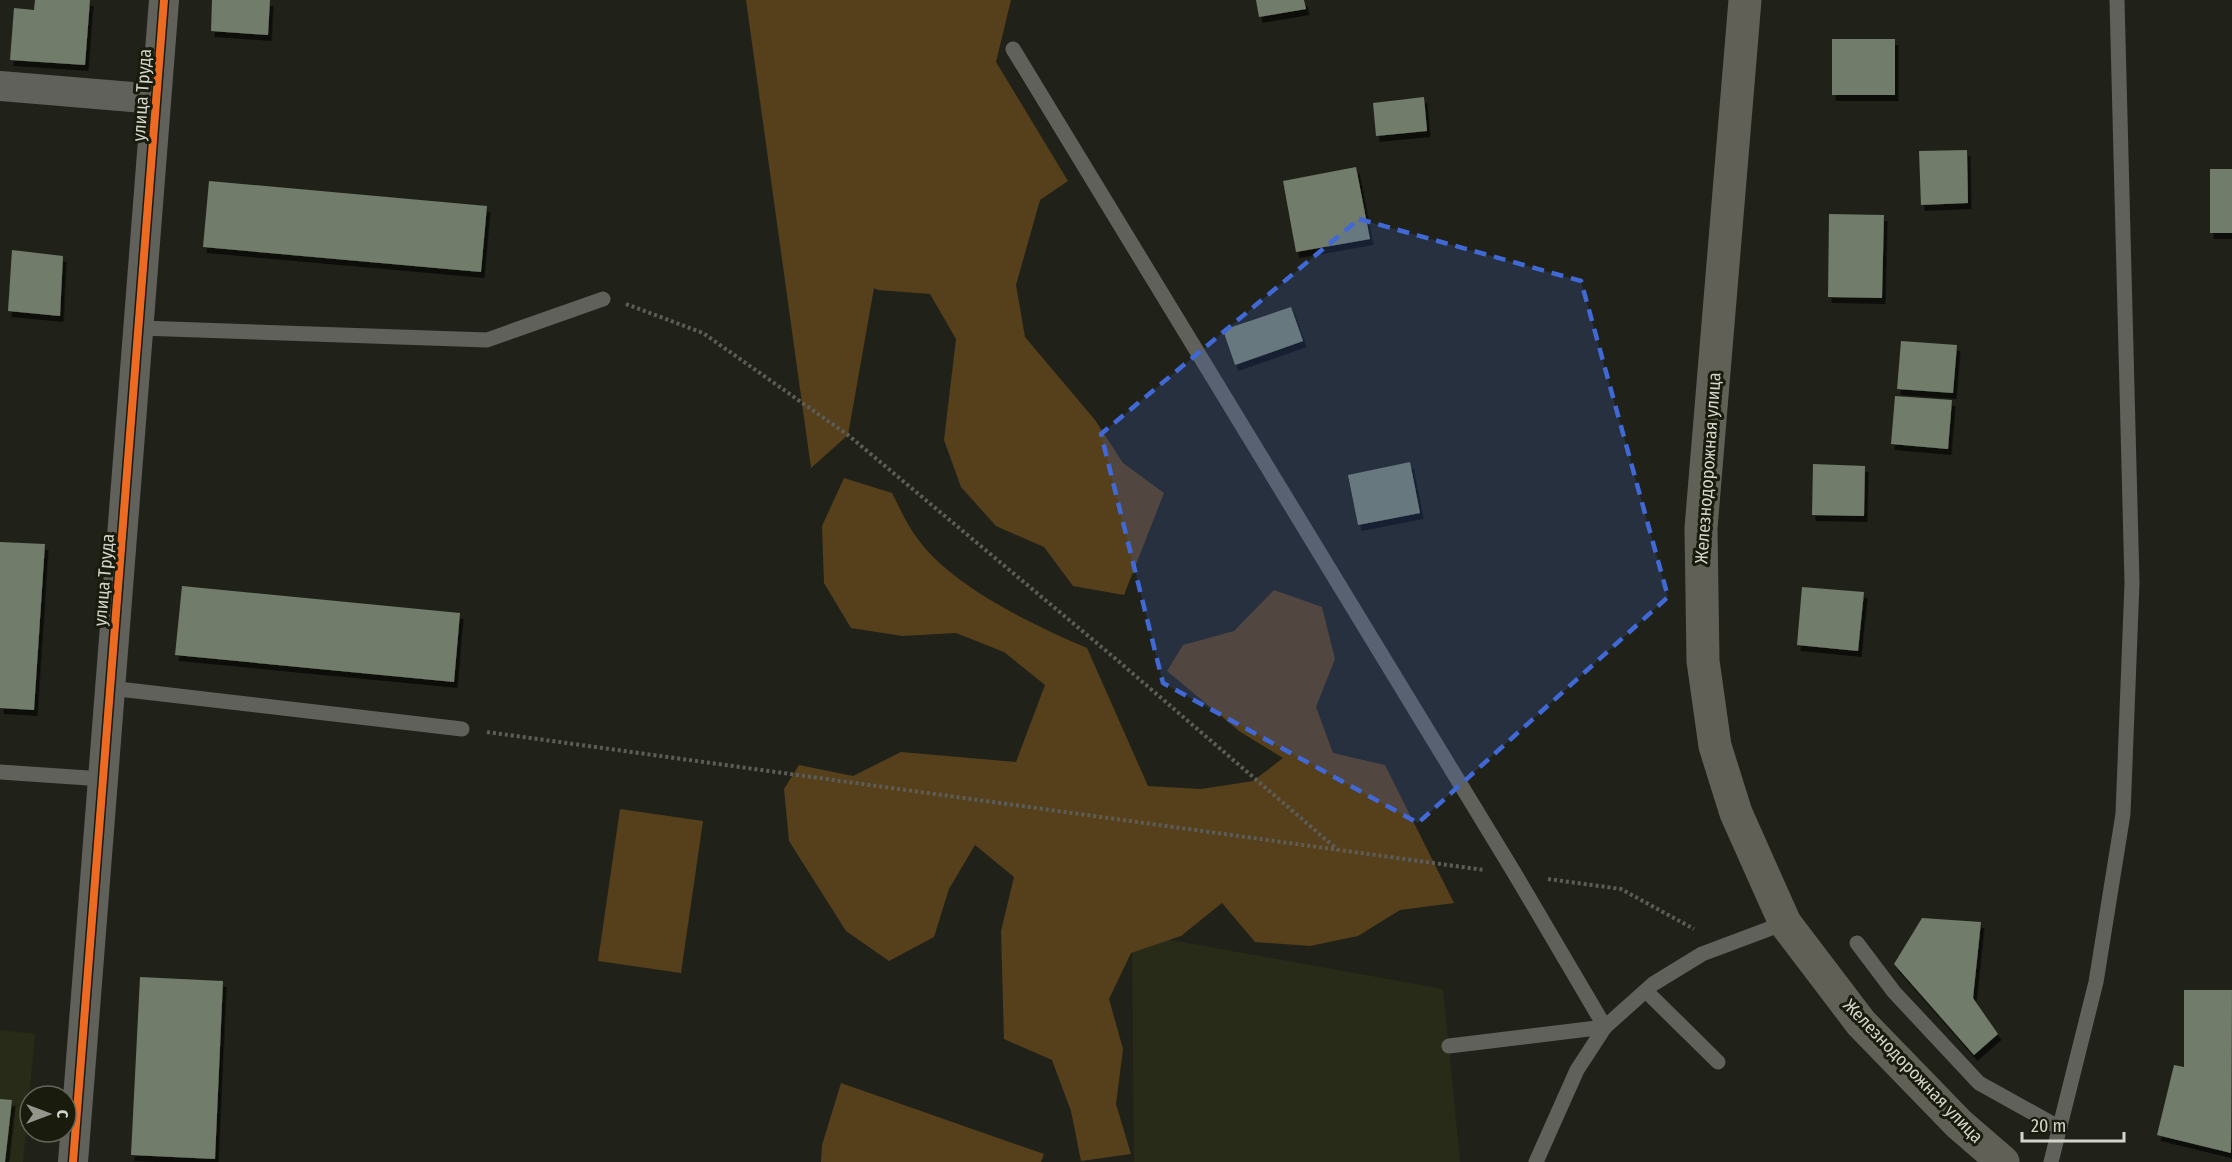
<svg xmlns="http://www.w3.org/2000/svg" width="2232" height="1162" font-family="'Fira Sans Condensed',sans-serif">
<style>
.built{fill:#282b17}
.green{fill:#563f1b}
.building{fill:#717b6a;filter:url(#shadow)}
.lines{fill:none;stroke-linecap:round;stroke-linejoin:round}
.path{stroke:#5c5d57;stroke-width:4;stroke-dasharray:3 3;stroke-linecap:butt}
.service{stroke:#60615b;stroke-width:15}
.minor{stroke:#60615b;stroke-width:30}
.secondary{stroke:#606057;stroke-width:33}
.cycleway-casing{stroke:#191b0d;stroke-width:11}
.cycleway{stroke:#ed6a23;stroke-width:8}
.marked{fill:#4169d6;fill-opacity:0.2;stroke:#4169d6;stroke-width:4.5;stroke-dasharray:12 8;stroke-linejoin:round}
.labels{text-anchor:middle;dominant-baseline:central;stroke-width:6;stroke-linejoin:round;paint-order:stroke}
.street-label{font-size:18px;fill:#d3d5cc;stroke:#191b0d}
</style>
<defs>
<filter id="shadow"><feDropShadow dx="3.5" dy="6" stdDeviation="0" flood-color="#0009"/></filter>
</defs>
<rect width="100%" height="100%" fill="#20221a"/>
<g class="built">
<path d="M1132,933l311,56 17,173h-326z"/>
<path d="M0,1030l35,4 -12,128h-23z"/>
</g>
<g class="green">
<path d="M746,0h265l-15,62 72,119 -28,19 -24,85 9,52 70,83 28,43 41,30 -40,102 -51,-9 -29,-39 -48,-21 -35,-39 -17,-47 12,-101 -26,-45 -52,-4 -4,-2 -26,147 -37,33z"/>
<path d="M844,478l48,15c8,15 15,32 25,45 34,48 116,87 170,110l61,138 53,3 52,-8 30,-23 -44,-27 -72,-60 16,-26 51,-14 40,-41 48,17 13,52 -19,48 17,46 52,12 69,138 -54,7 -42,26 -48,10 -55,-4 -33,-39 -41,33 -50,17 -22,46 14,50 -7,55 15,50 -50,7 -10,-50 -19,-51 -48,-21 -3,-108 13,-54 -39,-32 -26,44 -15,48 -45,24 -43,-30 -57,-90 -5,-52 15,-24 54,11 48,-24 115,10 29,-77 -41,-33 -48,-19 -54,3 -51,-8 -27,-45 -2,-57z"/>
<path d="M620,809l83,12 -22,152 -83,-12z"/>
<path d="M841,1083l203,71 -3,8h-220l1,-17z"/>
</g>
<g class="building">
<path d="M35,0h55l-5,65 -75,-5 4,-52 20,2z"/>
<path d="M212,0h58l-2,35 -57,-4z"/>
<path d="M1256,0h48l2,9 -47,8z"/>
<rect x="1832" y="39" width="63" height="56"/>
<path d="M1424,97l3,34 -51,5 -3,-33z"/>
<path d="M1967,150l1,53 -47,2 -2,-54z"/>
<path d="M1356,167l14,72 -74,13 -13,-71z"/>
<rect x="2210" y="169" width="22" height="64"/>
<path d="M209,181l278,25 -6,66 -278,-25z"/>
<path d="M1829,214l55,1 -2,83 -54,-1z"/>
<path d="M12,250l51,6 -3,60 -52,-5z"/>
<path d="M1291,307l12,34 -68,24 -12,-35z"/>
<path d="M1901,341l56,4 -4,48 -56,-4z"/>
<path d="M1895,396l57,4 -4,49 -57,-5z"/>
<path d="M1410,462l10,51 -62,12 -10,-50z"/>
<path d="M1813,464l52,2 -1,50 -52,-1z"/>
<path d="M0,542l45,2 -11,166 -34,-2z"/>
<path d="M182,586l278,27 -6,69 -279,-27z"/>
<path d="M1802,587l62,5 -6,59 -61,-6z"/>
<path d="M1922,918l59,4 -8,76 25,36 -24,21 -80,-91z"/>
<path d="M140,977l83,4 -8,178 -84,-4z"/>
<path d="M2184,990h48l-1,163 -74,-18 17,-70 10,2z"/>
<path d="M0,1099l12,1 -7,62h-5z"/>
</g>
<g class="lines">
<g class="path">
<path d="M626,304l77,29 145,102 269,225 221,190"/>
<path d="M487,732l997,138"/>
<path d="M1548,879l73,10 73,40"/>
</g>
<g class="service">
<path d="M1013,49l502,825 90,153 -156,19"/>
<path d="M140,328l347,12 116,-41"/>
<path d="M110,688l352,41"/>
<path d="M0,772l103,7"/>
<path d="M1857,943l37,49 85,91 81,45"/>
<path d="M1646,991l72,71"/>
<path d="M1536,1162l41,-92 28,-43 48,-43 49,-30 83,-31"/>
<path d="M2051,1162l45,-180 27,-168 9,-231 -15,-583"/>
</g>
<g class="minor">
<path d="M0,86l156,13"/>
<path d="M73,1162l91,-1162"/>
</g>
<path class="secondary" d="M1745,0l-44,528 2,133 12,85 21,67 49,110 76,100 98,101 44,38"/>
<defs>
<path id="cycleway" d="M73,1162l91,-1162"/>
</defs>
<use href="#cycleway" class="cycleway-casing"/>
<use href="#cycleway" class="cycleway"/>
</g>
<path class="marked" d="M1359,219l222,62 87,316 -250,226 -255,-140 -62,-249z"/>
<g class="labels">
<g class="street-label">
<text transform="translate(142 95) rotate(-86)">улица Труда</text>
<text transform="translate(1708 468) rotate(-86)">Железнодорожная улица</text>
<text transform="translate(104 580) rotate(-85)">улица Труда</text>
<text transform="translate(1913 1071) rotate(46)">Железнодорожная улица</text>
</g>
</g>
<g transform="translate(48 1114) rotate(90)"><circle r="28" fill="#191b0d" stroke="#636559" stroke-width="1.5"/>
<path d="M0-4.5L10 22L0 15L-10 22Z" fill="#94968e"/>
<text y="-9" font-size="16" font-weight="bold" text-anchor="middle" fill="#d3d5cc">С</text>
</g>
<path d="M2022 1132v9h102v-9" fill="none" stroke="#d3d5cc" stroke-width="3"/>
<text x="2031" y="1132" font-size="18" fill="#d3d5cc" stroke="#191b0d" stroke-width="4.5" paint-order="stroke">20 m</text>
</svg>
